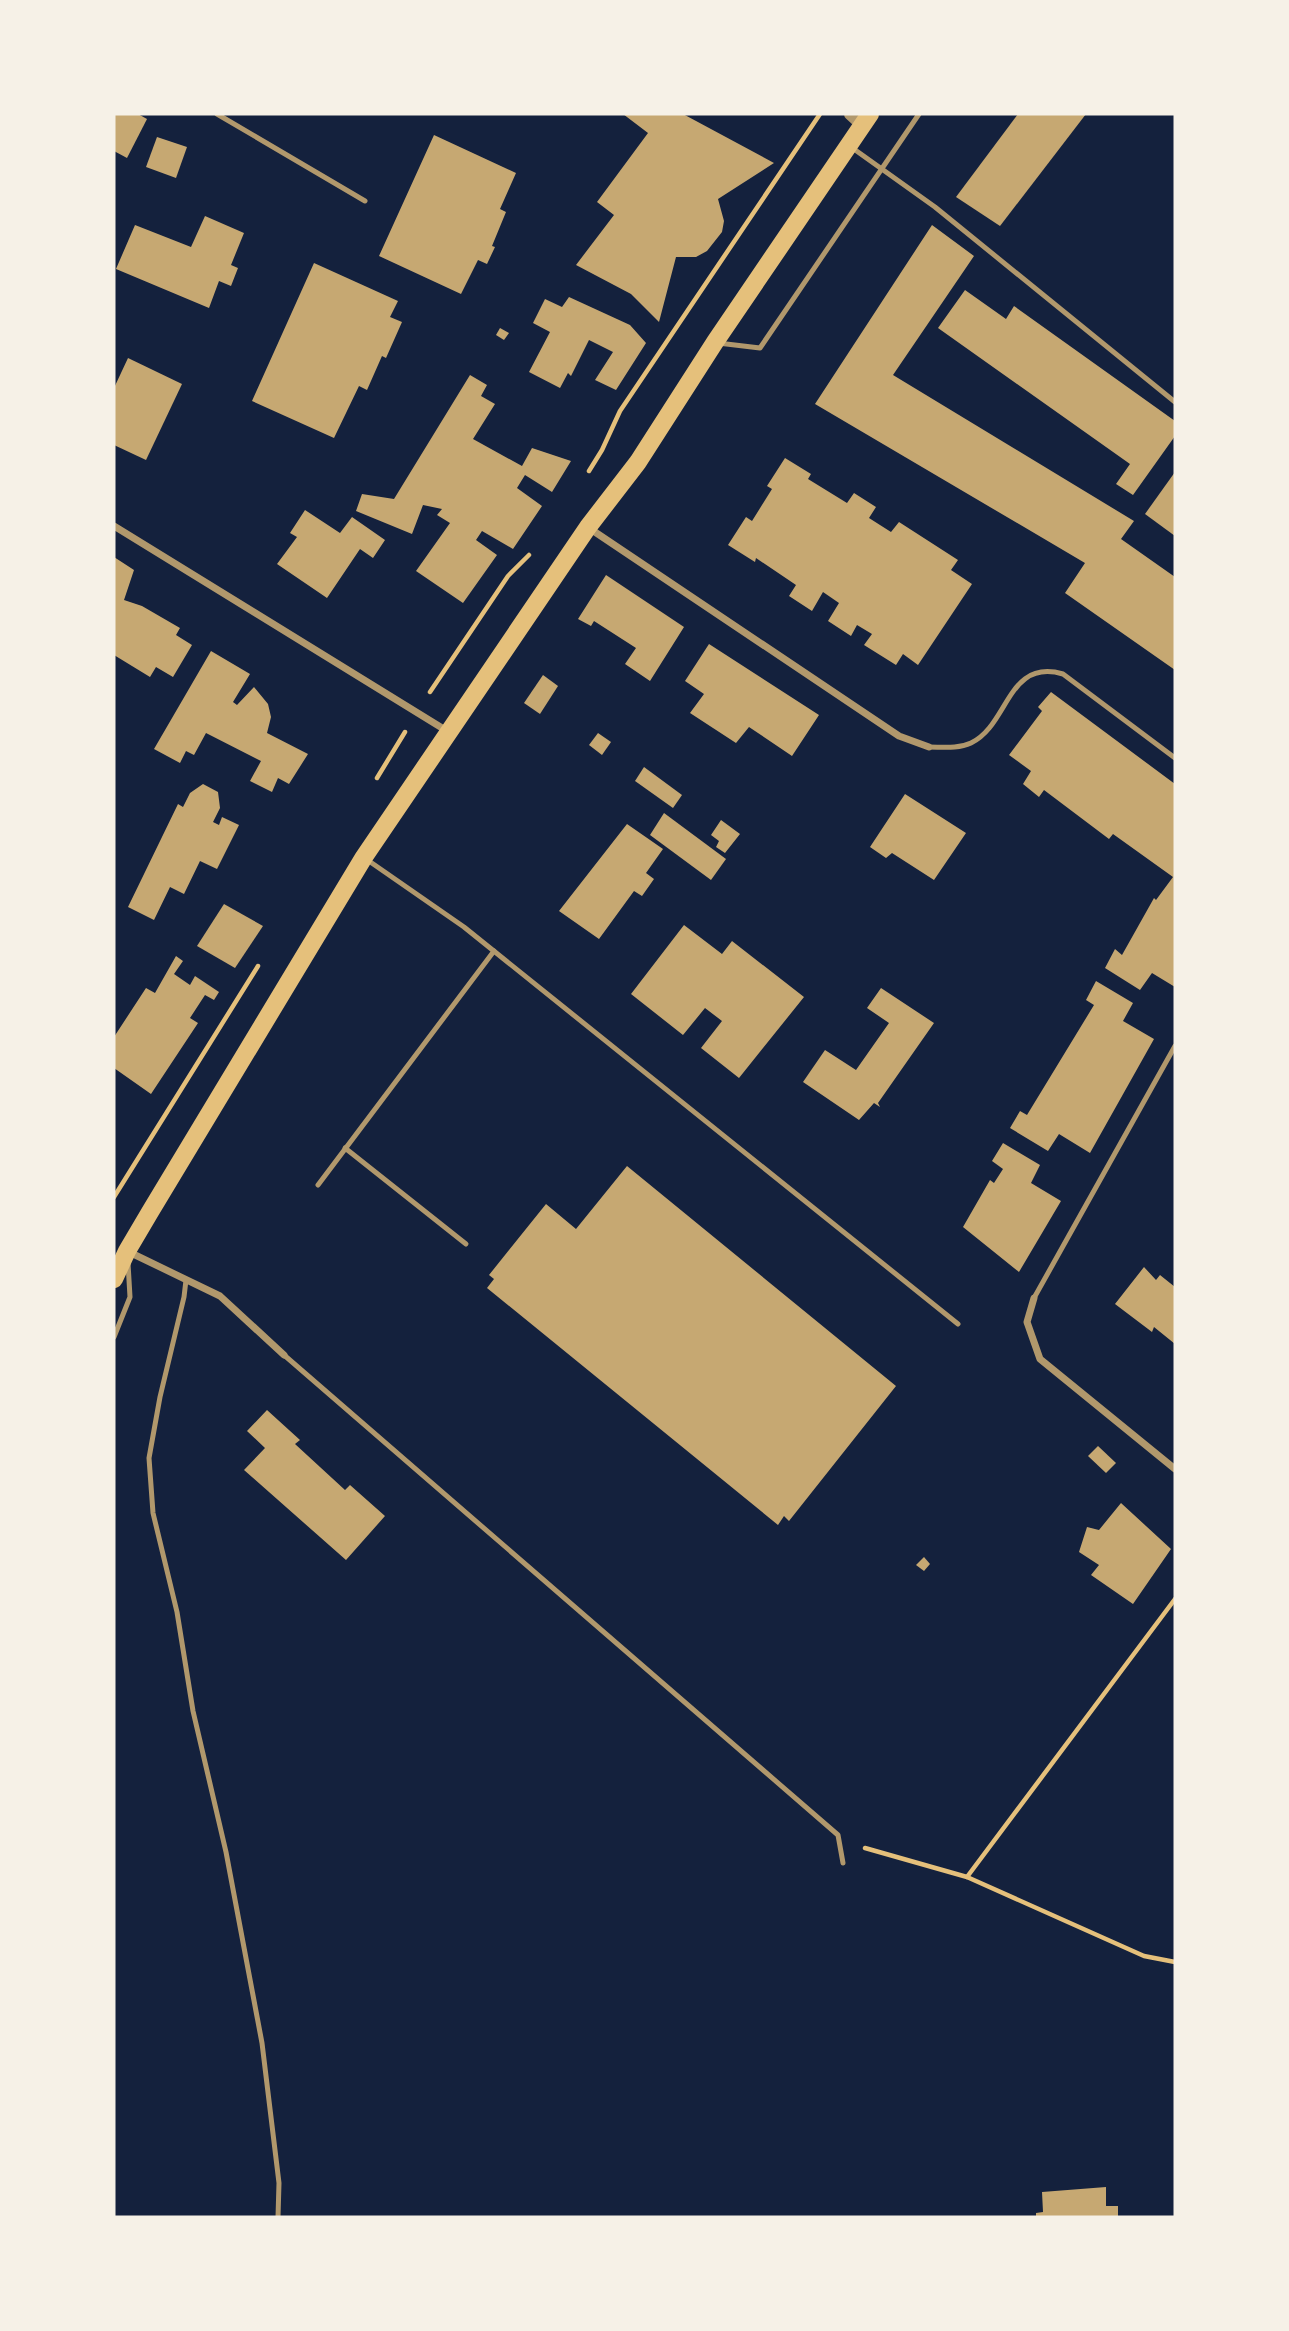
<svg xmlns="http://www.w3.org/2000/svg" width="1289" height="2331" font-family="'IBM Plex Sans',sans-serif">
<style>
.building{fill:#c6a872}
.lines{fill:none;stroke-linecap:round;stroke-linejoin:round}
.path{stroke:#e5c07b;stroke-width:4.5}
.service{stroke:#b1986c;stroke-width:5}
.minor{stroke:#b1986c;stroke-width:7}
.tertiary{stroke:#b1986c;stroke-width:12}
.primary{stroke:#e5c07b;stroke-width:18}
</style>
<rect width="100%" height="100%" fill="#14213d"/>
<g class="building">
<path d="M114,114h24l9,5 -20,39 -13,-7z"/>
<path d="M623,114h60l91,49 -56,36 6,22 -2,11 -15,19 -11,6h-20l-17,65 -28,-28 -55,-29 38,-50 -17,-13 51,-69z"/>
<path d="M1018,114h68l-86,112 -44,-29z"/>
<path d="M434,135l82,38 -16,36 6,3 -14,34 3,1 -8,17 -9,-4 -17,34 -82,-38z"/>
<path d="M157,137l30,10 -11,31 -30,-11z"/>
<path d="M205,216l39,17 -13,32 7,3 -7,18 -12,-5 -10,27 -93,-39 19,-44 56,22z"/>
<path d="M932,225l42,31 -81,119 241,146 -13,18 54,38v93l-110,-77 20,-30 -270,-159z"/>
<path d="M314,263l84,38 -8,16 12,5 -16,36 -4,-2 -15,34 -8,-4 -25,52 -82,-37z"/>
<path d="M965,290l41,29 8,-13 161,115v15l-42,59 -17,-11 14,-20 -192,-136z"/>
<path d="M569,297l61,28 16,18 -30,47 -21,-10 18,-28 -24,-12 -18,36 -3,-3 -8,15 -31,-16 21,-40 -17,-9 12,-24 17,8z"/>
<path d="M500,328l9,5 -5,7 -8,-5z"/>
<path d="M128,358l54,26 -36,76 -32,-15v-57z"/>
<path d="M470,375l17,10 -6,11 14,8 -22,35 49,27 10,-18 39,13 -19,31 -27,-17 -8,13 25,18 -29,43 -31,-18 -6,9 21,15 -34,48 -47,-32 34,-48 -13,-8 5,-6 -19,-4 -11,29 -56,-23 6,-17 32,5z"/>
<path d="M785,458l26,16 -3,5 39,24 7,-10 22,14 -7,11 22,14 8,-10 59,38 -7,10 21,14 -54,81 -15,-11 -7,11 -32,-20 8,-11 -15,-9 -6,11 -23,-15 11,-18 -16,-11 -11,19 -23,-15 7,-11 -40,-27 -1,4 -27,-17 18,-28 6,4 20,-32 -5,-3z"/>
<path d="M1175,472v64l-30,-22z"/>
<path d="M305,510l35,23 12,-16 33,23 -12,18 -13,-9 -33,49 -50,-34 20,-27 -7,-4z"/>
<path d="M114,557l20,13 -10,30 18,6 38,22 -4,7 16,10 -19,32 -17,-10 -6,10 -36,-22z"/>
<path d="M606,575l78,52 -34,54 -25,-17 11,-16 -42,-27 -3,5 -13,-7z"/>
<path d="M709,644l110,71 -27,41 -43,-29 -13,16 -46,-30 14,-19 -19,-13z"/>
<path d="M211,651l39,23 -17,28 4,3 17,-18 14,17 3,13 -4,16 41,21 -19,30 -11,-6 -6,14 -22,-11 11,-20 -55,-28 -12,22 -8,-4 -6,12 -26,-14z"/>
<path d="M543,675l15,11 -18,28 -16,-11z"/>
<path d="M1051,692l124,92v203l-23,-14 -12,17 -35,-22 10,-19 7,6 32,-57 2,2 17,-23 -60,-43 -4,5 -65,-49 -5,7 -16,-13 8,-13 -22,-16 33,-44 -4,-4z"/>
<path d="M598,733l13,9 -9,13 -13,-10z"/>
<path d="M644,767l38,28 -9,13 -38,-27z"/>
<path d="M203,784l15,8 2,16 -7,14 6,3 3,-8 17,8 -22,44 -17,-8 -16,33 -14,-7 -16,33 -26,-13 50,-103 5,3 7,-14z"/>
<path d="M905,794l61,39 -32,47 -42,-27 -6,5 -16,-11z"/>
<path d="M664,813l62,46 -15,21 -61,-45z"/>
<path d="M721,820l19,14 -15,19 -9,-6 3,-6 -8,-6z"/>
<path d="M627,824l36,25 -17,24 8,6 -12,17 -8,-5 -35,48 -40,-28z"/>
<path d="M224,904l39,22 -28,42 -38,-22z"/>
<path d="M684,925l38,29 10,-13 72,56 -65,81 -38,-30 21,-27 -17,-13 -22,27 -52,-41z"/>
<path d="M176,956l7,5 -9,13 16,11 5,-9 24,16 -5,8 -9,-5 -15,23 8,5 -47,71 -37,-26v-31l32,-49 9,5z"/>
<path d="M1096,981l37,22 -10,18 31,18 -64,114 -31,-19 -11,17 -38,-23 10,-17 7,4 67,-110 -8,-5z"/>
<path d="M881,988l53,35 -56,80 2,4 -6,-4 -15,17 -56,-38 22,-32 31,20 33,-47 -22,-15z"/>
<path d="M1003,1143l37,22 -9,18 30,18 -42,71 -56,-45 27,-47 4,3 9,-14 -11,-8z"/>
<path d="M627,1166l269,220 -107,135 -5,-5 -6,9 -291,-237 7,-9 -5,-4 57,-71 30,25z"/>
<path d="M1144,1267l12,13 4,-5 15,12v57l-21,-17 -2,5 -37,-28z"/>
<path d="M267,1410l33,30 -5,4 50,46 5,-5 35,31 -39,44 -102,-90 21,-22 -18,-17z"/>
<path d="M1098,1446l18,17 -10,10 -18,-17z"/>
<path d="M1121,1503l50,46 -38,55 -42,-29 8,-10 -20,-13 8,-25 12,3z"/>
<path d="M924,1557l6,7 -6,7 -8,-6z"/>
<path d="M1106,2187v19h12v11h-82v-4l7,-1 -1,-20z"/>
</g>
<g class="lines">
<g class="path">
<path d="M589,471l13,-21 18,-39 200,-297"/>
<path d="M430,692l78,-116 21,-21"/>
<path d="M377,778l28,-46"/>
<path d="M114,1197l144,-231"/>
<path d="M865,1848l102,29 177,79 31,6"/>
<path d="M967,1877l208,-278"/>
</g>
<g class="service">
<path d="M217,114l148,87"/>
<path d="M851,147l84,60 240,195"/>
<path d="M718,343l42,5 159,-234"/>
<path d="M929,747c14,0 29,2 42,-4 38,-18 36,-85 92,-69l112,84"/>
<path d="M366,859l98,68 494,397"/>
<path d="M345,1148l121,96"/>
<path d="M318,1185l176,-234"/>
<path d="M186,1280l-2,17 -24,100 -11,61 4,55 24,99 16,99 33,141 36,191 17,140 -1,34"/>
<path d="M1034,1298l141,-252"/>
<path d="M114,1337l16,-40 -2,-34"/>
<path d="M284,1355l554,480 5,28"/>
</g>
<g class="minor">
<path d="M114,526l333,205"/>
<path d="M589,528l310,208 30,11"/>
<path d="M129,1252l91,44 64,59"/>
<path d="M1034,1298l-7,24 13,37 135,110"/>
</g>
<path class="tertiary" d="M850,114l12,11"/>
<path class="primary" d="M114,1279l13,-28 23,-39 214,-355 224,-330 50,-65 77,-120 155,-228"/>
</g>
<rect width="1289" height="2331" fill="none" stroke="#f6f1e7" stroke-width="231"/>
</svg>
